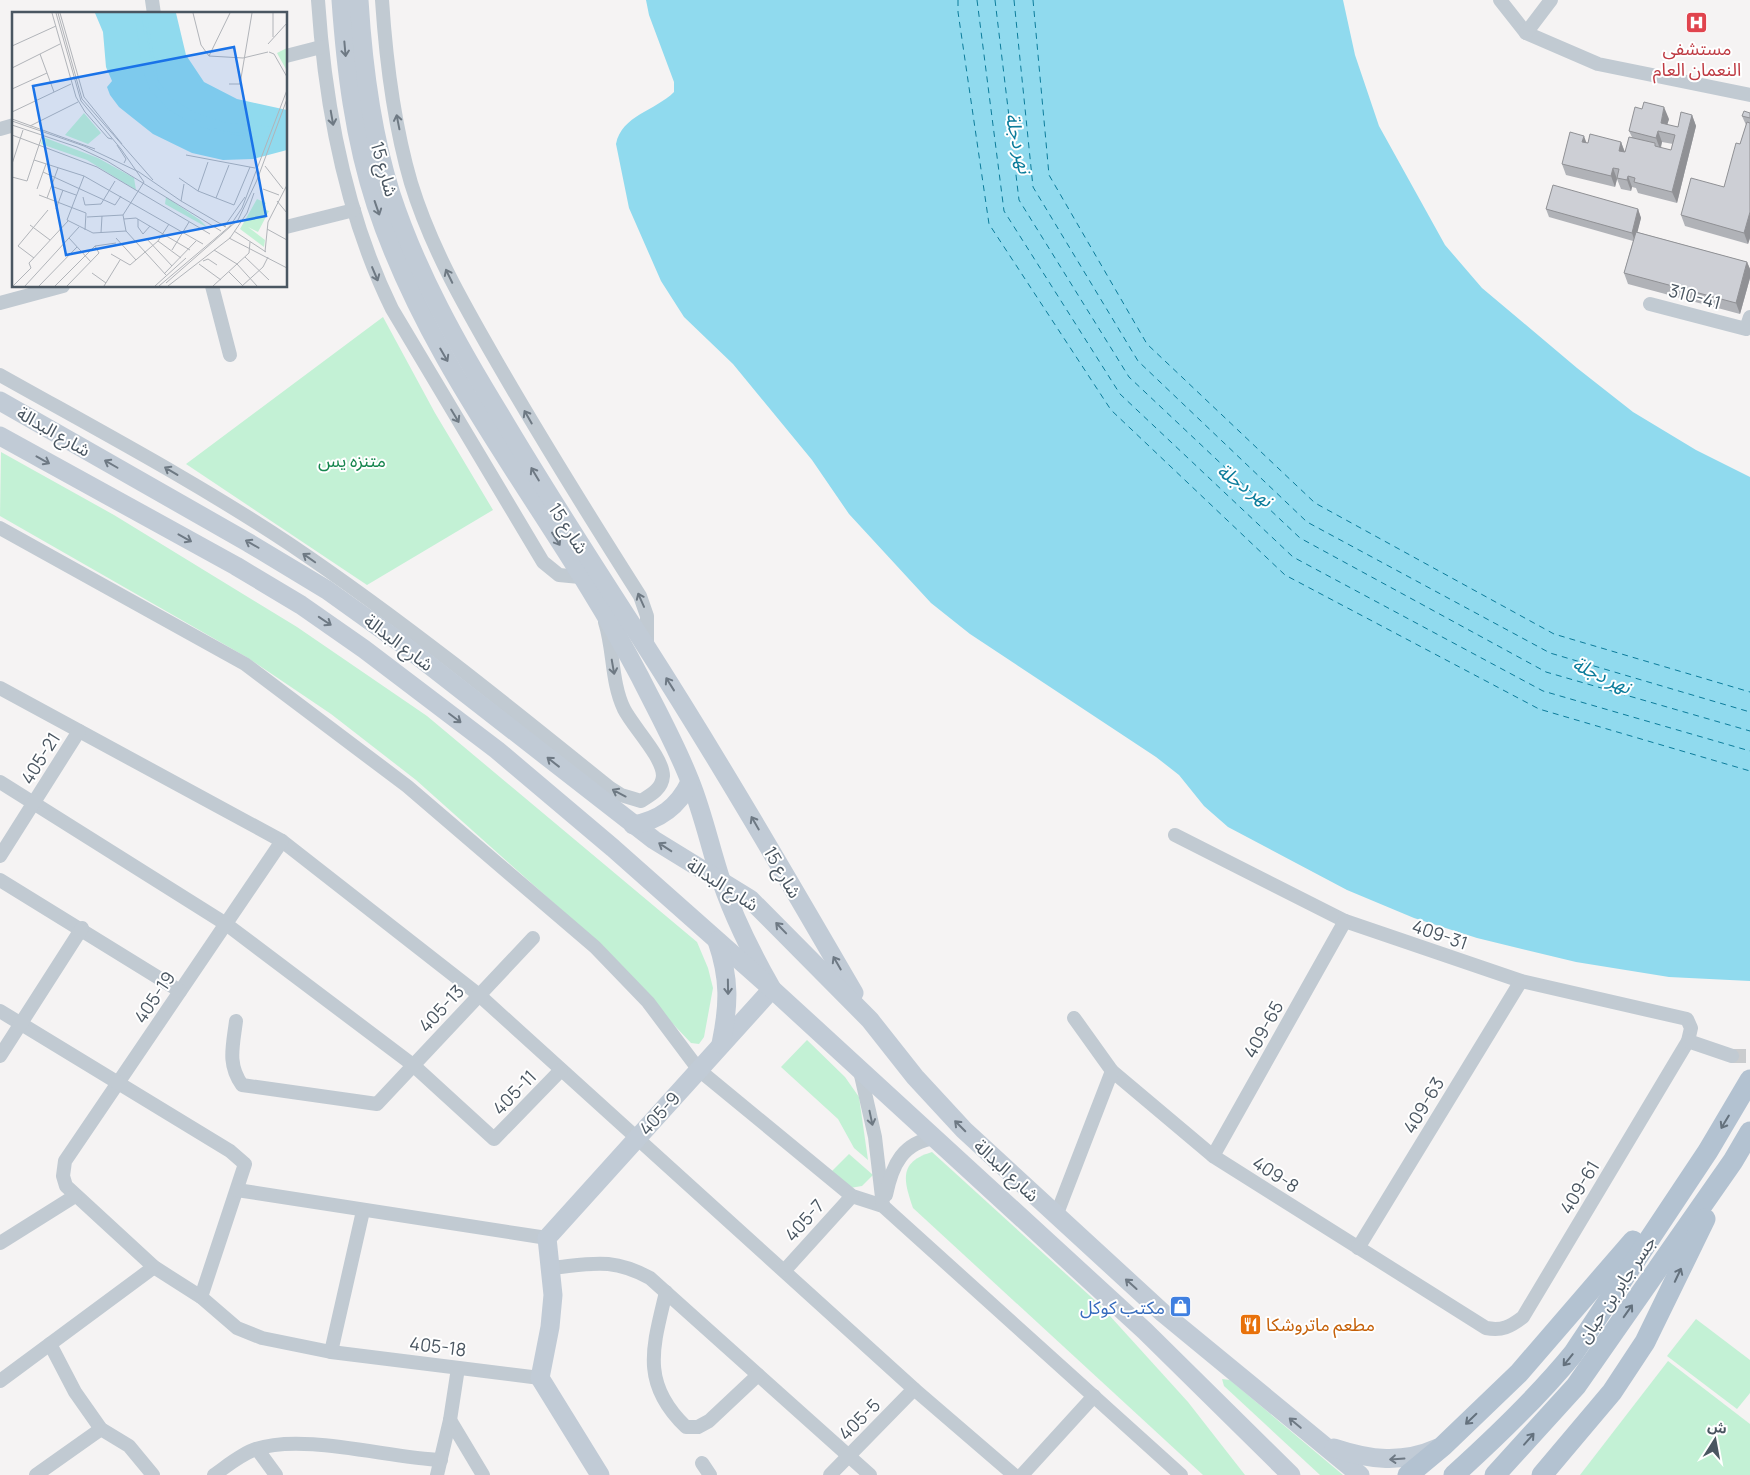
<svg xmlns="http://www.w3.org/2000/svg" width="1750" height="1475" font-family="Manrope,'Noto Sans Arabic',sans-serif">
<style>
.green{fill:#c3f1d5}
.water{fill:#90daee}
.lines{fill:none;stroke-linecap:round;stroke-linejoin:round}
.ferry{stroke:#0c7c9b;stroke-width:1;stroke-dasharray:6 5;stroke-linecap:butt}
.street-tunnel{stroke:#caccce;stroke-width:14;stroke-dasharray:14 7;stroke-linecap:butt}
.street{stroke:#c1cad2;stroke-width:14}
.secondary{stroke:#c1cbd6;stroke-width:19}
.primary{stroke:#b3c2d1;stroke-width:21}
.wall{fill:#b0b2b7;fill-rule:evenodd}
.shaded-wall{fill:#909195}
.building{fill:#cdcfd5;stroke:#909195}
.oneway{stroke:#6e7984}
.oneway2{stroke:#6e7983}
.oneway3{stroke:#64717d}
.labels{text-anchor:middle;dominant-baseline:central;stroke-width:4;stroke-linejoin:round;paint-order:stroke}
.health-label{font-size:18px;fill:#be3a42;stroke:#fff}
.street-label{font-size:18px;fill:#4a5661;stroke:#fff}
.park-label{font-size:18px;fill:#17864f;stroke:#fff}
.shop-label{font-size:18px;fill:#366cbe;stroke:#fff;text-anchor:end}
.food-label{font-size:18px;fill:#c56008;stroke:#fff;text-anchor:start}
.water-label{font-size:19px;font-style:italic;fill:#0c7c9b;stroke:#fff}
.inset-river{fill:none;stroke:#90daee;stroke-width:2.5}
.inset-road{fill:none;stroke:#b1b4b9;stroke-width:1}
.view{fill:#1a73e8;fill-opacity:0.15;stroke:#1a73e8;stroke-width:2.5}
.inset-edge{fill:none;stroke:#4a5661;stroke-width:2.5}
</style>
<rect width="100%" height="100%" fill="#f5f3f3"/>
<g class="green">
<path d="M383,317l52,96 58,97 -126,75 -181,-121z"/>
<path d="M1,452l113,63 183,112 130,89 270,226 11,26 5,20 -9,49 -5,7 -8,-1 -107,-113 -168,-150 -85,-66 -83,-56 -248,-142z"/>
<path d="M807,1040l38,37 14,20 9,63 -14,-12 -16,-29 -57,-52z"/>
<path d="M932,1152l168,153 88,97 57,73h-42l-290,-267c-10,-29 -14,-46 19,-56z"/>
<path d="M849,1154l24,21 -11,11 -12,2 -19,-16z"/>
<path d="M1696,1319l54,41v33l-13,16 -70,-53z"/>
<path d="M1668,1361l82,63v51h-170z"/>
<path d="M1222,1379l8,1 113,95h-23l-96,-89z"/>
</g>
<path class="water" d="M646,0h697l12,55 24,71 66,119 37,43 95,80 56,44 63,38 54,27v504l-81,-4 -93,-15 -99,-24 -63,-20 -67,-28 -119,-63 -24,-21 -25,-31 -23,-18 -186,-123 -39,-31 -82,-89 -37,-54 -79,-96 -49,-47 -23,-36 -32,-73 -13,-64c6,-29 39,-33 58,-52v-10l-25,-67z"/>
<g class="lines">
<g class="ferry">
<path d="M958,0v12l31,212 122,186 174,165 254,134 211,62"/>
<path d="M977,0l27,211 116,183 173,163 250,134 207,60"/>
<path d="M995,0l24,200 110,177 171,161 246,134 204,59"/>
<path d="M1014,0l19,187 105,174 169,161 243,131 200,59"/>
<path d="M1033,0l16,175 98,169 168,159 239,131 196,58"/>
</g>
<path class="street-tunnel" d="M1732,1056h18"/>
<g class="street">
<path d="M152,0l2,14"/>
<path d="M318,0c7,106 27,213 74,309l151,253 16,13 21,2"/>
<path d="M382,0c4,60 12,125 29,183 20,65 53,122 87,181 45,78 93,155 142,232l7,20v32"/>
<path d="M1500,0l26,33 72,31 152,31"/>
<path d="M1526,33l25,-33"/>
<path d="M286,56l35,-9"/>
<path d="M0,129l14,-4"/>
<path d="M286,227l68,-17"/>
<path d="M212,286l18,69"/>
<path d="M0,303l63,-17"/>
<path d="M1650,304l96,25 4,-12"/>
<path d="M0,375c98,55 198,108 291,170 111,75 215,159 319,243l11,7 20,6c10,-6 21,-12 22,-25 0,-19 -30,-49 -39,-67 -13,-27 -10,-59 -19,-87"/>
<path d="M0,528l245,136 162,122 188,161 53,55 51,68 153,126 31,10 298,269"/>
<path d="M0,688l282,153 197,154 435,394 100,86"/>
<path d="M0,782l226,142 187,141 81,74 67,-69"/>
<path d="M282,841l-217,320 -2,15 3,10 88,81 47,30 36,31 25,10 69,14 209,26"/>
<path d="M0,856l79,-125"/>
<path d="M0,880l180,111"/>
<path d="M0,1011l230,140 15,13 -44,133"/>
<path d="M1074,1018l38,53 101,85 273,172c16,3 24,-1 37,-11l165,-276 3,-13 -4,-9 -166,-38 -176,-60 -170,-86"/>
<path d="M236,1021c-3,25 -9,43 6,64l135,19 156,-166"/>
<path d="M1688,1041l44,15"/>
<path d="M0,1056l82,-128"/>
<path d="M860,1071l15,66 8,69"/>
<path d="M1213,1156l132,-235"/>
<path d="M237,1190l310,48"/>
<path d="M886,1195c6,-30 17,-53 49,-57"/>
<path d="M1056,1216l56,-145"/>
<path d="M0,1243l75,-47"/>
<path d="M1358,1248l163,-267"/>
<path d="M550,1268c42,-4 61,-11 100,10l220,197"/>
<path d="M785,1270l67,-74"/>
<path d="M666,1292c-13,55 -26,91 20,135h12l11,-6 49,-46"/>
<path d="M50,1344l25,48 26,37 28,17 24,29"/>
<path d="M331,1352l32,-141"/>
<path d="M0,1381l154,-114"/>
<path d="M450,1420l33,55"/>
<path d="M257,1449l19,26"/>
<path d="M702,1463l8,12"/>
<path d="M36,1475l65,-46"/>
<path d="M214,1475c13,-9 27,-21 42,-26 47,-16 133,9 185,11"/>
<path d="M437,1475l13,-55 8,-52"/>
<path d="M830,1475l84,-86"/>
<path d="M1022,1475l72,-79"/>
</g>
<g class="secondary">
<path d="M341,0c5,70 13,138 35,205 57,173 181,312 264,472 17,34 36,68 50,104 13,32 20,66 31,99 13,38 31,74 51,109l-225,249 6,57 -3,32 -10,51 60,97"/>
<path d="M359,0c4,66 12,131 32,194 26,79 67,152 110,222 46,78 95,153 144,229 73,114 141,231 209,348"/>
<path d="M0,401l249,142 78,47 74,53 253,197 96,59 120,121 45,57 49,53 199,183 197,162"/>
<path d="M0,436l236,130 65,39 63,44 133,101 116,98 159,141 373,342 146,144"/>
<path d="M633,825c27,-5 45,-18 57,-43"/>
<path d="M717,941c13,38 12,64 4,103"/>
<path d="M1334,1448c36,12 68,16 104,0"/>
</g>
<g class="primary">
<path d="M1408,1475l35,-29 76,-73 114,-132"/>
<path d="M1454,1475c42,-38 83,-77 119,-121l135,-203 42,-71"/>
<path d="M1495,1475l81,-89 157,-225 17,-29"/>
<path d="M1542,1475l70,-83 33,-50 60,-123"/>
</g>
</g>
<g class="wall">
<path d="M1750,113v125l-2,6 -63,-18 -4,-11 43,-28 16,-43 6,-19 -4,-9z"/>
<path d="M1692,115l4,11 -19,77 -39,-10 -2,-5 -4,-1 -1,4 -10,-2 -4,-10 -2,8 -49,-12 -4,-11 25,-21 34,-1 4,10 7,-15 -3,-6 40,-12 -2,6 11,2zM1662,142l11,2 -2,6 -10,-2z"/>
<path d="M1546,209h92l3,9 -4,14 110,30 3,7v9l-10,36 -112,-30 -4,-11 9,-32 -84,-24z"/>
</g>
<g class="shaded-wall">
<path d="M1664,107l5,12 -4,13 -4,-9z"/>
<path d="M1692,115l4,11 -19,77 -5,-11z"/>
<path d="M1658,131l4,11 -2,7 -4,-11z"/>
<path d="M1584,136l4,11 -6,-5z"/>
<path d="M1621,142l4,11 -6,-2z"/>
<path d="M1613,168l4,11 -2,8 -4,-11z"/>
<path d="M1628,176l4,11 -1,4 -4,-11z"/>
<path d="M1638,209l3,9 -6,24 -3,-9z"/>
<path d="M1750,212v26l-2,6 -4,-11z"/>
<path d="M1747,262l3,7v9l-10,36 -4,-11z"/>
</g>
<g class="building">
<path d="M1644,102l20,5 -3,16 17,4 3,-15 11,3 -20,77 -38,-10 1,-4 -7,-2 -1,4 -10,-2 2,-9 -6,-1 -2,8 -49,-12 8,-32 14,4 -2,6 6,1 2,-9 31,8 -2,9 6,1 4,-15 26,6v3l16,4 4,-15 -17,-4 -2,7 -27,-7 6,-24 7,2z"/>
<path d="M1744,111l6,2v5l-8,-2z"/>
<path d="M1747,122l3,1v89l-6,21 -63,-18 10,-37 33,9 12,-44 4,1z"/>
<path d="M1553,185l85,24 -6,24 -86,-24z"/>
<path d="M1636,232l111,30 -11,41 -112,-30z"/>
</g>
<defs><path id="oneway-shaft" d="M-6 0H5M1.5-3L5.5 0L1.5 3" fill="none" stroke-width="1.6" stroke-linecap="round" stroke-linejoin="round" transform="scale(1.25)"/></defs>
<g class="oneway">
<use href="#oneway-shaft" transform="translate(345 49) rotate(85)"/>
<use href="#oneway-shaft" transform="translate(377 208) rotate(71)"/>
<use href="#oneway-shaft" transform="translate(444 355) rotate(60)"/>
<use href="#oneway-shaft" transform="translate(43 460) rotate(29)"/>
<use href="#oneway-shaft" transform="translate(111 464) rotate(-150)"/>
<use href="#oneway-shaft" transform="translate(535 474) rotate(-121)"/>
<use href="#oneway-shaft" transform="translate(185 538) rotate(29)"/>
<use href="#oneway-shaft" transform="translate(556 539) rotate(58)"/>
<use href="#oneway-shaft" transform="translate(252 544) rotate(-150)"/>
<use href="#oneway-shaft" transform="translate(325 621) rotate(34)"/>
<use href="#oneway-shaft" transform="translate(670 684) rotate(-122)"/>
<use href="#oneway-shaft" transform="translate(455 718) rotate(37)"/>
<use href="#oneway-shaft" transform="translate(553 762) rotate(-142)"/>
<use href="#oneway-shaft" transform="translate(755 823) rotate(-120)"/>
<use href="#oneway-shaft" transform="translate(665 847) rotate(-147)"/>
<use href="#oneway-shaft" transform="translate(781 928) rotate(-134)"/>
<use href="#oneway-shaft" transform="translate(837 963) rotate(-120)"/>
<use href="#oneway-shaft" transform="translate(728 987) rotate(89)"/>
<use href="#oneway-shaft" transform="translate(960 1126) rotate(-135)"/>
<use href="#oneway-shaft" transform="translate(1131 1284) rotate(-138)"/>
<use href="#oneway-shaft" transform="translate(1295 1423) rotate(-140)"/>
<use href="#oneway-shaft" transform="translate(1397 1459) rotate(176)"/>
</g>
<g class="oneway2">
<use href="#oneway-shaft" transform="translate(332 118) rotate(80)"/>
<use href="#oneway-shaft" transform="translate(398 122) rotate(-101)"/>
<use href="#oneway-shaft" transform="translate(375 274) rotate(67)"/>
<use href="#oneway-shaft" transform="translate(449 276) rotate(-116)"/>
<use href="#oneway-shaft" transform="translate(455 416) rotate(59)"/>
<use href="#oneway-shaft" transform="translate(528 417) rotate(-120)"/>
<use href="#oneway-shaft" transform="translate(171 471) rotate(-149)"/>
<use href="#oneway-shaft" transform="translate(309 558) rotate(-145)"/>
<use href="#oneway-shaft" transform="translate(641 600) rotate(-114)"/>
<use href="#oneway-shaft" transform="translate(613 667) rotate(80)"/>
<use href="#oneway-shaft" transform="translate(619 793) rotate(-152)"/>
<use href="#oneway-shaft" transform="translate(871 1118) rotate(78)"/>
</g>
<g class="oneway3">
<use href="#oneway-shaft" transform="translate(1725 1122) rotate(121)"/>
<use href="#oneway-shaft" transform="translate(1678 1275) rotate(-65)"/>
<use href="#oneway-shaft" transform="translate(1628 1311) rotate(-55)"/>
<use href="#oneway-shaft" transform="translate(1568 1360) rotate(129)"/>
<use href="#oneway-shaft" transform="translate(1471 1419) rotate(136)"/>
<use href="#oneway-shaft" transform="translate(1529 1439) rotate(-49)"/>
</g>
<defs>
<symbol id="hospital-square" viewBox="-11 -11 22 22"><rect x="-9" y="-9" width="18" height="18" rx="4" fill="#e0444e" stroke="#fff"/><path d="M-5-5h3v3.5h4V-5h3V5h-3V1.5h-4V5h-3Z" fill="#fff"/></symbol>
<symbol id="shop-square" viewBox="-11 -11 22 22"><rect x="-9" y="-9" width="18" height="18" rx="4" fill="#3f7fe0" stroke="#fff"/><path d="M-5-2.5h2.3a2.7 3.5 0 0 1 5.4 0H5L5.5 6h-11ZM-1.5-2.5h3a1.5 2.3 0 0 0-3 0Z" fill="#fff"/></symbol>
<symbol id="restaurant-square" viewBox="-11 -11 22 22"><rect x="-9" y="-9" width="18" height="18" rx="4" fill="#e8710a" stroke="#fff"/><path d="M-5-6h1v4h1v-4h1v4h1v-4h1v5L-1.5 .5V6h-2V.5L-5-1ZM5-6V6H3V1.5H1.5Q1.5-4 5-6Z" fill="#fff"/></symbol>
</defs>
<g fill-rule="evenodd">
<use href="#hospital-square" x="1684" y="10" width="25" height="25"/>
<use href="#shop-square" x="1168" y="1294" width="25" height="25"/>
<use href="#restaurant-square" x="1238" y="1312" width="25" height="25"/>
</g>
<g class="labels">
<g class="health-label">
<text x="1697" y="48">مستشفى<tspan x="1697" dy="21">النعمان العام</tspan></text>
</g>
<g class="street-label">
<text transform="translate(385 169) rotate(74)">شارع 15</text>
<text transform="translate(1695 296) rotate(15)">310-41</text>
<text transform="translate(54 431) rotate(30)">شارع البدالة</text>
<text transform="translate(569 528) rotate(57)">شارع 15</text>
<text transform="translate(399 642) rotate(37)">شارع البدالة</text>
<text transform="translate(40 758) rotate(-58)">405-21</text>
<text transform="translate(783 872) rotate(60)">شارع 15</text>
<text transform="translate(723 884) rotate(33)">شارع البدالة</text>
<text transform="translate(1440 934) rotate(19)">409-31</text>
<text transform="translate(154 997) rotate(-56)">405-19</text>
<text transform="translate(441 1008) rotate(-47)">405-13</text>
<text transform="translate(1263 1029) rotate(-61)">409-65</text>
<text transform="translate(514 1092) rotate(-46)">405-11</text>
<text transform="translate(1423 1105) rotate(-59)">409-63</text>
<text transform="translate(659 1113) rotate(-48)">405-9</text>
<text transform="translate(1007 1170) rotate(43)">شارع البدالة</text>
<text transform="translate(1276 1174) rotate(33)">409-8</text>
<text transform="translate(1579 1187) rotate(-59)">409-61</text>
<text transform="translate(804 1220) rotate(-48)">405-7</text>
<text transform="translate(1616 1289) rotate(-56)">جسر جابر بن حيان</text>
<text transform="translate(438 1346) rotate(7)">405-18</text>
<text transform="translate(859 1419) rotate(-45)">405-5</text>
</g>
<g class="park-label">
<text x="352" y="460">متنزه يس</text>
</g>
<g class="shop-label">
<text x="1165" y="1307">مكتب كوكل</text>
</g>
<g class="food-label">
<text x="1266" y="1324">مطعم ماتروشكا</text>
</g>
<g class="water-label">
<text transform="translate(1019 143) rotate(77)">نهر دجلة</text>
<text transform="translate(1245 485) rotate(34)">نهر دجلة</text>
<text transform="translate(1602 675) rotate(25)">نهر دجلة</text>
</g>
</g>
<g transform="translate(12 12)">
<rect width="275" height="275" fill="#f5f3f3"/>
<path d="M275,36v23l-10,-18zM72,101l17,20 -13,11 -23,-9zM31,125l55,21 36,20 2,12 -49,-30 -46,-16zM154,185l34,23 8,8 -43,-24zM245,187l9,4 -3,6 6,2 -11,21 -10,-5 17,13 -1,7 -24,-18z" fill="#c3f1d5"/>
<path d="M83,1h81l10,42 18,27 33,17 50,11v40l-34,9 -30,1 -31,-7 -39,-19 -34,-27 -9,-12 -3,-8 5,-6 -6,-14 -3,-35z" fill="#90daee"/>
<path class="inset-river" d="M124,1l7,53 8,23 18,19 24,15 32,10 42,3M126,1l7,52 8,23 17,18 24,15 31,9 44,4M128,1l7,51 7,22 17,18 23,14 31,10 44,4M131,1l6,50 7,21 16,18 22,14 31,10 44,4M133,1l12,69 15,18 23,14 30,10 47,4"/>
<path class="inset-road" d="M40,1l24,84 9,15 23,26 4,1M44,1l25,88 40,48 23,33 -21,33M46,1l24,86 71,81M48,1l24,84 38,47M181,1l8,32 8,11 34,2 25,-6M261,25v-24M256,32l19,-21M0,34l44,-20M257,40l5,2 13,23M28,42l14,38M197,44l21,-43M0,56l48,-24M217,72h11l12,-71M0,77l35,-16M0,100l59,-28M0,107l83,30M0,109l72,25 55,26 42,29 45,26M0,113l65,22 30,14 114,70M18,114l48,-24M0,123l85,32 113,67M105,133l9,14 -2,4M174,143l69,13M22,148l50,16 119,68M0,152l11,-34M253,154l18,23M31,160l72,33 6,-9M72,164l-17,44 26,13 33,-2M0,165l15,4 15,-45M167,166l19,13 36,14 16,-38M39,174l25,9M25,177l9,-25M251,177l16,6M186,179l10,-29M27,183l47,18 -1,17M71,185l2,8 16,-1 14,-23M35,186l11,-30M204,186l13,-33M169,189l3,-17M265,189l10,12M44,197l7,-19M111,203l3,16 40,44M75,205l36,-2M112,207l12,-1 54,32M126,207v8l5,7 7,-8M18,213l20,15M212,215l21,-30M255,217l20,11M222,219l32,21M89,221l1,-17M57,226l22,24M104,226l20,22M134,226l26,28M217,226l58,30M146,229l23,17M160,238l17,-28M202,238l23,14 20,22M253,240l3,-30 19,-37M99,242l19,11 28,-24 11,-17M233,245l24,23M22,246l-16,-12 30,-36M191,249l5,-2 9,6M187,252l22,16M217,260l13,13M80,261l14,10M152,262l32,-33M154,271l72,-63 19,-40 30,-81M1,274l18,-18 -2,-5 39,-42M13,274l54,-59M27,274l38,-39M43,274l40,-40 21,-3M55,274l32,-33 -4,-7M92,274l16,-26M143,274l31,-28M147,274l71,-60 12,-18 45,-118M156,274l62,-48 17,-25 7,-20M201,274l36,-33 1,-11M230,274l21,-19 5,-10"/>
<path class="view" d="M222,35l32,169 -200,39 -33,-169z"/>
<rect width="275" height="275" class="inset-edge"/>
</g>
<g transform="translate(1715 1440) rotate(11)" stroke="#ffffff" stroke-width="4" paint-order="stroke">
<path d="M0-4L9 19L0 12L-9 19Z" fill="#4a5661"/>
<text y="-8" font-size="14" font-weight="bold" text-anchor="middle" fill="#4a5661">ش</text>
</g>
</svg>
